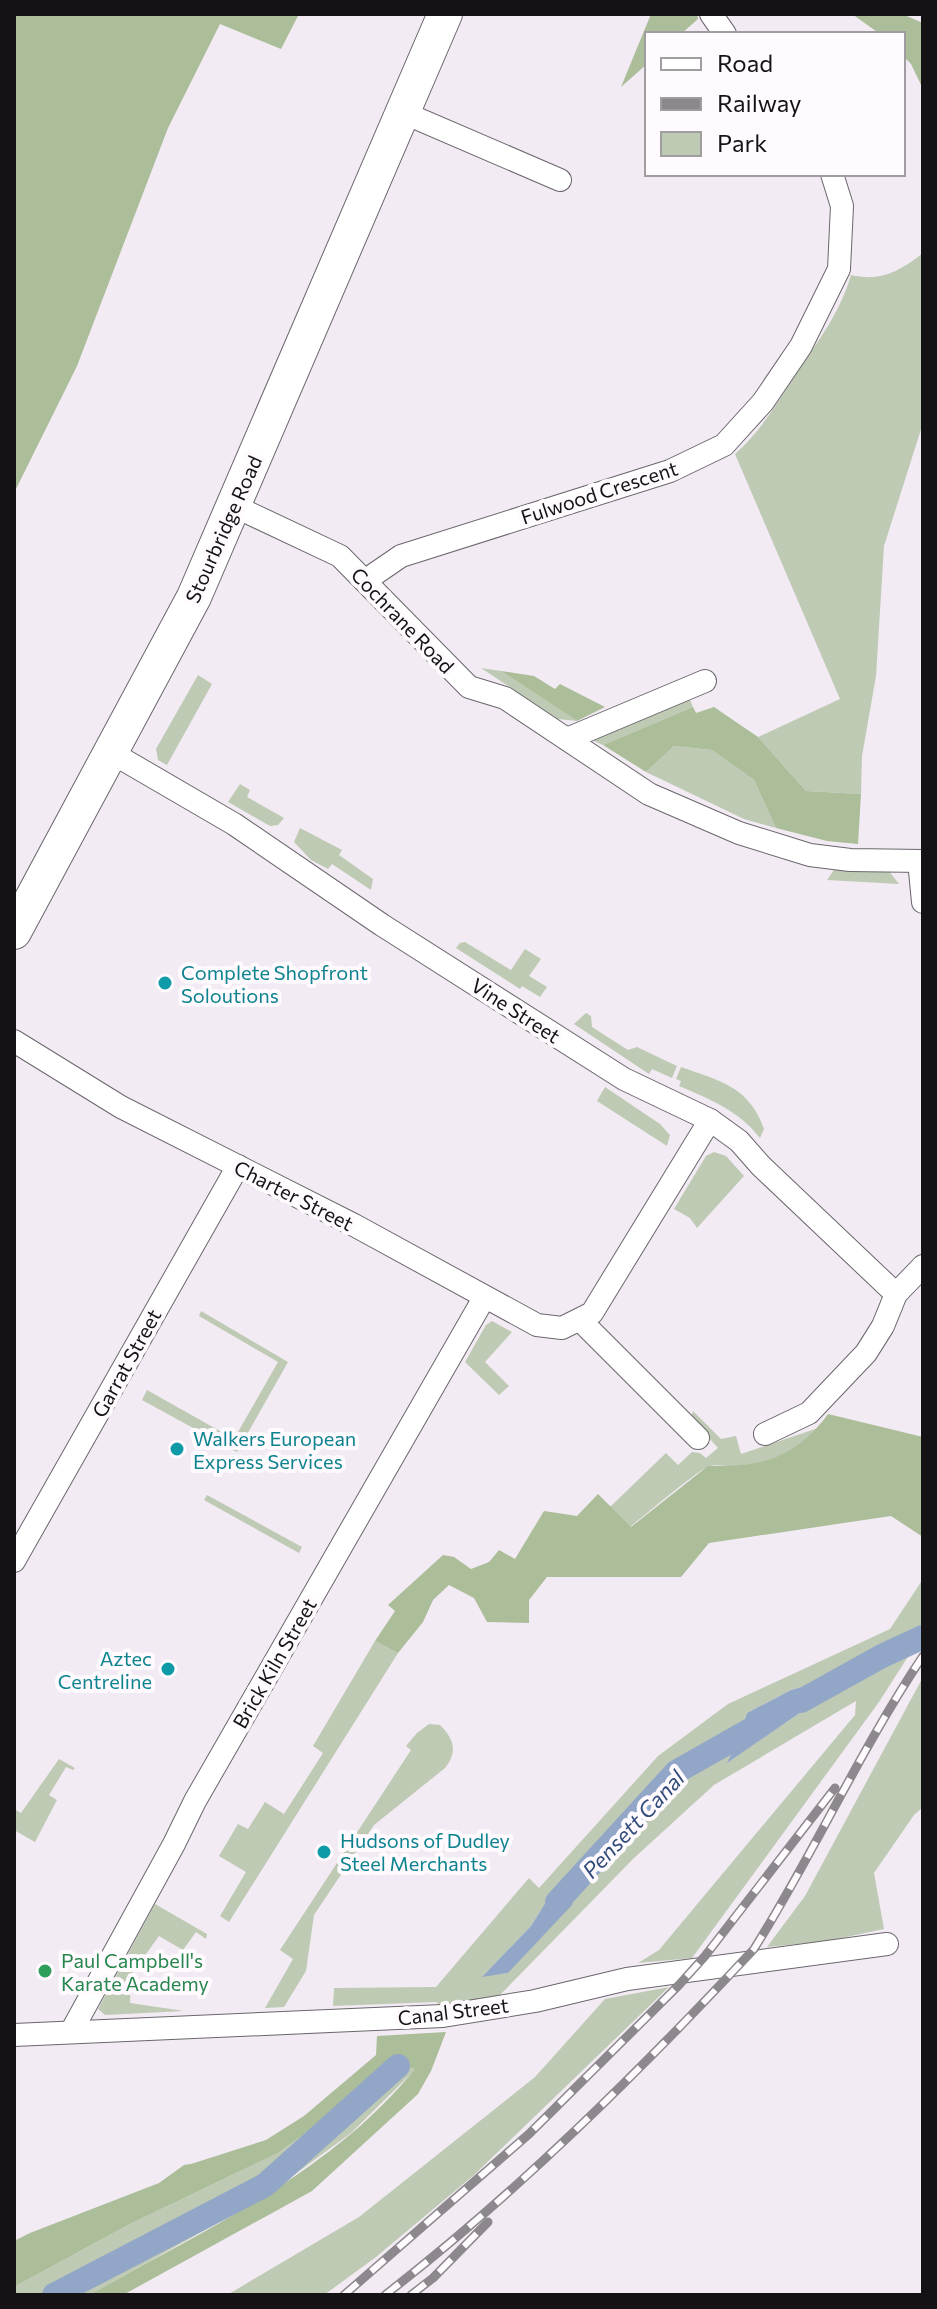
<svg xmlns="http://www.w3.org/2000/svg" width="937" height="2309" font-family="Commissioner,sans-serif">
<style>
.green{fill:#becab3;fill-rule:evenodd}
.forest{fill:#abbd99}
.water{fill:#92a6c7}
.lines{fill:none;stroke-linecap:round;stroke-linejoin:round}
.canal{stroke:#92a6c7;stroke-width:24}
.minor-casing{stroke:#6b666d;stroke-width:24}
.primary-casing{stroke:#6b666d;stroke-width:36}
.minor{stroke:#fff;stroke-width:22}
.primary{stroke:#fff;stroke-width:34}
.rail-casing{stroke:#8c888d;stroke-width:9}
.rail{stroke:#fefafe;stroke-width:6;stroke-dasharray:18;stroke-linecap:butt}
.culture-dot{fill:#0f9aa8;stroke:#fefafe;stroke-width:3}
.leisure-dot{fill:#2e9e5b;stroke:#fefafe;stroke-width:3}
.labels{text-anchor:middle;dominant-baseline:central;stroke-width:8;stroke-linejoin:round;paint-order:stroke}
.street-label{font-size:20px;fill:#141215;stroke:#fefafe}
.culture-label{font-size:20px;fill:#0d838f;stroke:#fefafe;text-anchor:start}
.leisure-label{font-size:20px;fill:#27864d;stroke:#fefafe;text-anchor:start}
.water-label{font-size:22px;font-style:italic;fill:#314c7a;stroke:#fefafe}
</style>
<rect width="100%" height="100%" fill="#f2ebf3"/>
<g class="green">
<path d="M923,253v170l-39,123 -8,130 -14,80 -1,38 -55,-3 -48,-54 82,-38 -105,-245c26,-23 42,-51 61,-80 22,-33 44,-61 55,-99 30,7 49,-4 72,-22z"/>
<path d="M481,668l20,3 76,50 -19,-2z"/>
<path d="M198,675l14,9 -45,81 -9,-5 -2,-11z"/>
<path d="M688,695l5,12 -90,38 -9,-4 3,-9z"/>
<path d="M674,746l38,4 42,30 22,48 -32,-9 -98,-47z"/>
<path d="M240,784l10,6 -3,7 37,21 -6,7 -8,1 -42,-24z"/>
<path d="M300,828l42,22 -3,5 34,24 -2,11 -39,-26 -4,5 -17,-9 -17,-18z"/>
<path d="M836,867l52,3 11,14 -72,-4z"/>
<path d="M465,942l46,28 14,-21 16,10 -12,17 18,11 -7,10 -18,-11 -2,3 -64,-41 4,-5z"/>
<path d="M586,1013l5,3 1,11 36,23 9,-3 40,19 -5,12 -20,-9 -3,5 -75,-50z"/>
<path d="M681,1067c39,14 68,19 83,62l-4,9c-22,-28 -49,-38 -81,-52l2,-5 -5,-2z"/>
<path d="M605,1087l55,37 10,11 -3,11 -70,-45z"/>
<path d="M714,1152l12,4 18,20 -47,52 -7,-10 -16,-9 32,-53z"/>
<path d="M201,1311l87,51 -51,90 -95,-52 5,-10 87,49 44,-77 -79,-46z"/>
<path d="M492,1321l20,11 -27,30 24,24 -10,9 -34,-33 21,-37z"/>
<path d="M693,1411l28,28 15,-3 5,18 77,-26c-18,25 -53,35 -83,38 -8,1 -17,-2 -25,0 -10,2 -67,51 -80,61l-20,-20 56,-54 12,12 14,-13 8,1 6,5 12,-10 -27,-30z"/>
<path d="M207,1495l95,52 -3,6 -95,-53z"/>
<path d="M923,1579v54l-44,69 -187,256 -54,5 21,-13 196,-235 1,-14 -142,84 -80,73 -140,143 -50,7 -8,-6 -103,4 1,-18 102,-1 93,-109 10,10 119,-132 70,-52 162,-75zM821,1682l20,6 -37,22 -76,52 19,-49 44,-23zM581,1864l-73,109 -25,3 48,-50 22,-34z"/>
<path d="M375,1641l23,12 -169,269 -9,-6 26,-44 -27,-16 19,-32 10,5 17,-27 19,12 39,-61 -10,-7z"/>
<path d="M923,1677v130l-9,8 -40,58 10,56 -57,12 -60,6 38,-51z"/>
<path d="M429,1724l11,1c14,14 18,27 5,43l-71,57 -60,90 -8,56 -22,36 -19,1 28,-49 -13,-9 131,-200 -5,-4 11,-13z"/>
<path d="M59,1759l16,9 -2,2 -7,-3 -17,28 8,5 -22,42 -21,-12v-21l7,4z"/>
<path d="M155,1904l52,30 -1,5 -10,-7 -13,18 -24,-14 -28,39 -1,28 54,8 -79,4 -7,-6z"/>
<path d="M669,1987l-195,188 -98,82 -52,38h-97l132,-78 176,-140 70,-78z"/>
<path d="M398,2066l18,3 -65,64 -87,64 -175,98h-75v-8l116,-63 148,-71z"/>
</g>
<g class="forest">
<path d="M14,14h285l-18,35 -61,-25 -52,104 -91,238 -63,127z"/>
<path d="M651,14h46l1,5 -17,15h-34v30l-26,23z"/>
<path d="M852,14h50l21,9v66l-12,-25 -8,-8v-22h-23z"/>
<path d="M501,671l33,5 21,13 5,-5 45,23 -28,14z"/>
<path d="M693,707l3,6 18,-6 44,30 48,54 55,3 -3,50 -31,-3 -51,-13 -22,-48 -42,-30 -38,-4 -28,26 -43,-27z"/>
<path d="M828,1414l95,23v100l-32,-21 -182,27 -28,34h-134l-18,23v23l-42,-1 -13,-24 -25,-13 -16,15 -10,22 -25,31 -23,-12 20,-30 -7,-6 55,-50 11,2 17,12 18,-7 10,-12 16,9 29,-48 33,5 21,-22 33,33 77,-61c53,1 88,-8 120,-52z"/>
<path d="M446,2032l-15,39 -13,23 -106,97 -189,104h-34c114,-64 243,-123 326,-226l-17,-3 -120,87 -148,71 -116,63v-46l16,-8 129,-50 25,-18 7,-1 75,-24 38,-24 72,-61 1,-19z"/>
</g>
<g class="water">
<path d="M821,1682l21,6 -38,22 -77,53 12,-26 8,-24 44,-23z"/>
<path d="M582,1862l-10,43 -64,68 -26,4 49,-51 22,-35z"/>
</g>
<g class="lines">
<g class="canal">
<path d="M801,1701l81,-45 41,-19"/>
<path d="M557,1902l119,-130 90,-51"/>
<path d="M54,2295l211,-110 133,-119"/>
</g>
<defs>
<g id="minor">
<path d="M711,14l14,20"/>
<path d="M402,112l158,68"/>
<path d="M234,506l106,50 129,131 36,11 144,96 90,39 71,22 40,5 73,1"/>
<path d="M366,580l35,-24 269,-85 54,-26 39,-43 38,-56 38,-77 3,-63 -10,-32"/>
<path d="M567,739l138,-58"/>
<path d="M112,753l122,71 148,101 242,154 86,41 29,21 22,25 135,128"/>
<path d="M919,861l4,41"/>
<path d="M14,1041l107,66 233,118 183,100 25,3 30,-15 118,-193"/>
<path d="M580,1320l118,118"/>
<path d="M765,1434l44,-21 57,-60 17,-27 13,-32 27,-28"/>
<path d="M14,1561l224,-395"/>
<path d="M71,2032l103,-188 21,-43 289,-503"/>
<path d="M14,2035l429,-19 92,-15 92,-22 260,-35"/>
</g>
<path id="primary" d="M14,932l180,-335 251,-583"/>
</defs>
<use href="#minor" class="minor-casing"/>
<use href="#primary" class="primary-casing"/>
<use href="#minor" class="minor"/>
<use href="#primary" class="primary"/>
<defs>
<g id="rail">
<path d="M344,2295l185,-161 150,-149 26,-29 130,-168"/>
<path d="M385,2295c132,-102 255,-224 369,-346 60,-96 106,-199 169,-293"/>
<path d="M411,2295l22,-17 55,-56"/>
</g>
</defs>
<use href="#rail" class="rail-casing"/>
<use href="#rail" class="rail"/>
</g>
<g class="culture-dot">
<circle cx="165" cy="983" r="8"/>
<circle cx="177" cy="1449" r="8"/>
<circle cx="168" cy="1669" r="8"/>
<circle cx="324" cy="1852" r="8"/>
</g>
<circle class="leisure-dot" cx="45" cy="1971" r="8"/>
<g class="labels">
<g class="street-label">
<text transform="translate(599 492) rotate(-18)">Fulwood Crescent</text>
<text transform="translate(223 529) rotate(-66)">Stourbridge Road</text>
<text transform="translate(403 620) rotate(46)">Cochrane Road</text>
<text transform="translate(516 1010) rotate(33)">Vine Street</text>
<text transform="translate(294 1195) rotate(27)">Charter Street</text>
<text transform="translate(126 1363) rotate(-61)">Garrat Street</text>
<text transform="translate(274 1663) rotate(-60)">Brick Kiln Street</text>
<text transform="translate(453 2011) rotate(-7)">Canal Street</text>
</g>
<g class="culture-label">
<text x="181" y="972">Complete Shopfront<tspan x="181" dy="23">Soloutions</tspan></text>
<text x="193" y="1438">Walkers European<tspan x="193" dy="23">Express Services</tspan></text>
<text x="152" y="1658" text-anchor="end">Aztec<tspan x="152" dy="23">Centreline</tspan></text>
<text x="340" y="1840">Hudsons of Dudley<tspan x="340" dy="23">Steel Merchants</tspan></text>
</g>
<g class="leisure-label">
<text x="61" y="1960">Paul Campbell's<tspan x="61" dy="23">Karate Academy</tspan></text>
</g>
<g class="water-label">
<text transform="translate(633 1824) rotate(-47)">Pensett Canal</text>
</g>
</g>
<rect width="937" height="2309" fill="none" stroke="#141215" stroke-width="32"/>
<rect x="645" y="32" width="260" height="144" fill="#fefafe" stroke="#a09da1" stroke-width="2"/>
<rect x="661" y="58" width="40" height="12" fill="#ffffff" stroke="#a09da1" stroke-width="2"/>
<text x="717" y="72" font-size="24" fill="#141215">Road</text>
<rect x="661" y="98" width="40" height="12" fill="#8c888d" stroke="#a09da1" stroke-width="2"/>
<text x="717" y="112" font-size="24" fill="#141215">Railway</text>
<rect x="661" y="132" width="40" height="24" fill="#becab3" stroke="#a09da1" stroke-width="2"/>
<text x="717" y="152" font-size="24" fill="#141215">Park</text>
</svg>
